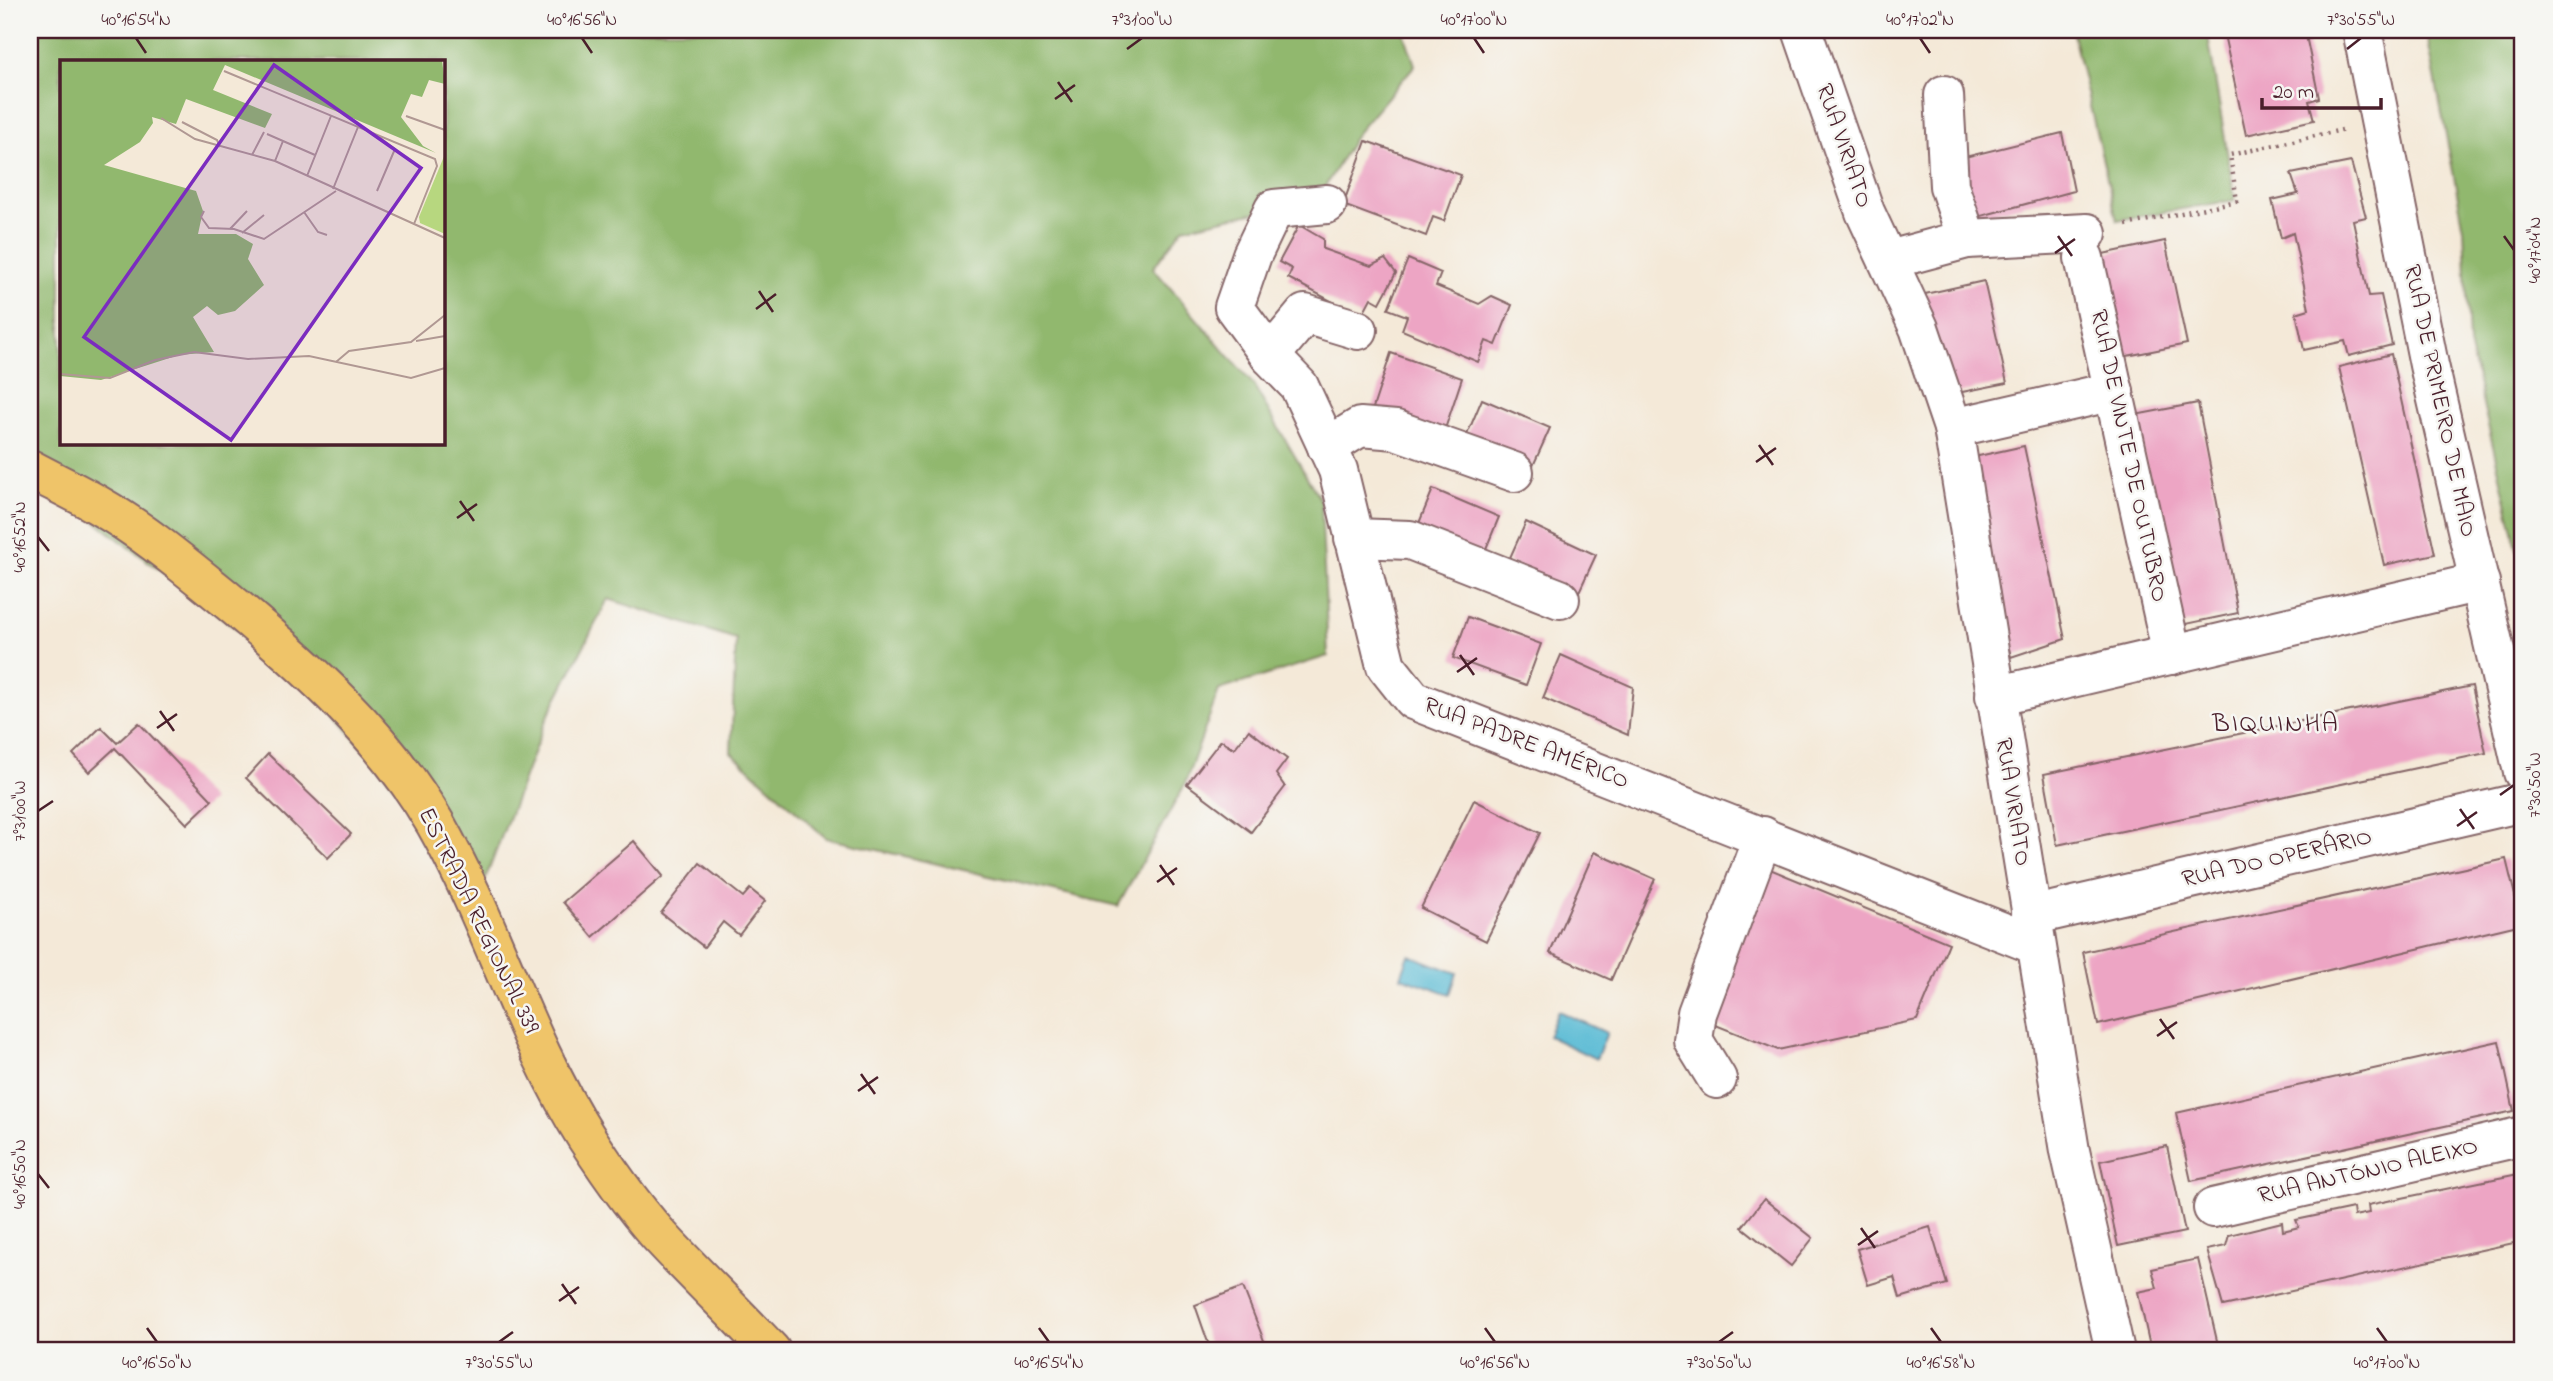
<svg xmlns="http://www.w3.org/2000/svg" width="2553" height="1381" font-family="'Indie Flower',sans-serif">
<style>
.forest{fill:#91b86e;stroke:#6e6c4c;stroke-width:2;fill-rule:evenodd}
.water{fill:#56bad4;stroke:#506c80;stroke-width:2}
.building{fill:#eda5c4}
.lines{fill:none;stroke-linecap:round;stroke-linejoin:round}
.minor-casing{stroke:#866668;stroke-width:42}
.major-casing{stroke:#866668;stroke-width:42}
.path{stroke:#866668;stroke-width:4.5;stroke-dasharray:2 5;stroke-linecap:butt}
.minor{stroke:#fff;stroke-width:38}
.major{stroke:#efc469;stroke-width:38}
.ticks{fill:none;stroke:#4a1f2b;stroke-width:2.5}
.labels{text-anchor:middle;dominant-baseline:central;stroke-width:5;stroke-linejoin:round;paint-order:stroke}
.street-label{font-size:24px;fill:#4a1f2b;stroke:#f6f6f2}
.neighbourhood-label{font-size:26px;letter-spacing:2px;fill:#4a1f2b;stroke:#f6f6f2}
.inset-road{fill:none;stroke:#b09893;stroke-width:2}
.view{fill:#7b2cbf;fill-opacity:0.15;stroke:#7b2cbf;stroke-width:3.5}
.inset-edge{fill:none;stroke:#4a1f2b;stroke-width:3.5}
.neatline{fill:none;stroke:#4a1f2b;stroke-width:2.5}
.ticks-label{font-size:18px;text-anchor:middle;fill:#4a1f2b}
</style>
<rect width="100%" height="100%" fill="#f6f6f2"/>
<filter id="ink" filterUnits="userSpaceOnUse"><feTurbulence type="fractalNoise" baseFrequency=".0143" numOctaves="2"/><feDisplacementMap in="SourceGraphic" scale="14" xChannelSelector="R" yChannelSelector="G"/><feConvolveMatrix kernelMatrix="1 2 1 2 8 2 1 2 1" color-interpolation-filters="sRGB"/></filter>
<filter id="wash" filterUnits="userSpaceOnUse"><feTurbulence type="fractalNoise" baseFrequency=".00686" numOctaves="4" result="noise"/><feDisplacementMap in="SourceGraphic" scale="28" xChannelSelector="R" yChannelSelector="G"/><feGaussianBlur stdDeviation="1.57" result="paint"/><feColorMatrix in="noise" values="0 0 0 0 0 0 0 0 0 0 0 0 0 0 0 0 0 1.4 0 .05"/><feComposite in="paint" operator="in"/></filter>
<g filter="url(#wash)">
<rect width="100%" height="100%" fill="#f4e9d8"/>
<g class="forest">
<path d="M30,30h1373l12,35 -58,68 -37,62 -59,16 -78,17 -30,40 100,116 68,117 7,155 -109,34 -35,96 -66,120 -292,-68 -95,-86 5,-113 -128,-40 -63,123 -63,166 -176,-207 -276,-209zM61,61h382v382h-382z"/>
<path d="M2072,30h135l28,170 -118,20z"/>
<path d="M2426,30h97v544l-54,-230 -5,-115z"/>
</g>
<g class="water">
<path d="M1409,955l48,18 -7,21 -49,-17z"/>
<path d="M1558,1011l49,22 -11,26 -48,-23z"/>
</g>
<g id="blocks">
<g class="building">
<path d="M2223,30h71l1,3 10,-2 14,67 -10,3 5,19 -68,15z"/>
<path d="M2062,133l12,58 -104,28 -9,-61z"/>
<path d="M1366,141l95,34 -17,46 -11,-4 -7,19 -83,-31z"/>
<path d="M2351,162l15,55 -13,3 16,76 12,-1 11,50 -43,11 -4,-15 -41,9 -8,-37 13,-4 -16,-76 -12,5 -9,-38 26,-6 -7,-20z"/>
<path d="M1299,225l24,14v10l48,17 14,-7 11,14 -16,30 -9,-5 -10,19 -73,-39 4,-9 -13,-7z"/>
<path d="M2165,241l22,103 -70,14 -19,-103z"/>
<path d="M1408,259l33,14 -5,13 43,18 13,-8 20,9 -16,40 -10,-4 -8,21 -76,-32 5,-14 -19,-7z"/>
<path d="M1984,281l23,102 -60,12 -22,-101z"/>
<path d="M1391,353l71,25 -20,60 -71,-24z"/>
<path d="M2391,354l44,200 -51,11 -45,-198z"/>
<path d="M1482,399l68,29 -17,38 -67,-29z"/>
<path d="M2198,403l40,210 -57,12 -46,-210z"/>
<path d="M2024,446l41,193 -54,18 -46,-198z"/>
<path d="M1433,489l66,28 -18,44 -66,-28z"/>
<path d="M1526,522l70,33 -18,39 -70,-32z"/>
<path d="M1468,617l73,27 -15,41 -73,-27z"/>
<path d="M1561,655l72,32 -5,48 -85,-37z"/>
<path d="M2472,686l14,67 -429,92 -13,-71z"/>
<path d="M139,723l73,77 -25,24 -72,-76 -26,24 -16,-18 28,-27 16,16z"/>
<path d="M1249,730l38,29 -11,15 9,13 -34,45 -64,-48 34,-44 13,9z"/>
<path d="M268,754l83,80 -23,24 -82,-80z"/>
<path d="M1474,800l66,33 -54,108 -65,-33z"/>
<path d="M634,841l29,35 -70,61 -30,-35z"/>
<path d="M1594,852l61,27 -44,101 -61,-27z"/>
<path d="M2506,859l16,65 -424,101 -15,-73z"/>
<path d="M700,863l43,34 7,-8 15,12 -26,34 -16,-13 -19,25 -43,-34z"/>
<path d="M1765,867l184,76 -32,77 -139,30 -75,-30z"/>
<path d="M2499,1041l15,70 -323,70 -15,-68z"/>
<path d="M2167,1146l18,86 -67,14 -18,-85z"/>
<path d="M2523,1173v68l-300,65 -16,-56 19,-4 3,-11 53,-13 1,9 16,-4 -3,-7 57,-12 1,8 15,-3 -1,-8z"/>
<path d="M1764,1199l49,39 -22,28 -49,-39z"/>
<path d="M1930,1227l17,57 -47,14 -6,-21 -26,8 -11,-36z"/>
<path d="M2198,1259l20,86 -29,6h-38l-13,-59 19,-4 -5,-19z"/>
<path d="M1243,1287l25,64h-57l-16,-46z"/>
</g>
</g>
</g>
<g filter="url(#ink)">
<use href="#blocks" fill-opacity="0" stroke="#866668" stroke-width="2"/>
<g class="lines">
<defs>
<g id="minor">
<path d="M1802,30l63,182 54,116 34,100 117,723 45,200"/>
<path d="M2362,30l67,335 94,407"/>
<path d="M1944,95l5,91 18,53"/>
<path d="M1327,204l-53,5 -22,46 -18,52 36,49 29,30 39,84 48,196 27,34 623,245"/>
<path d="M2084,258l88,397"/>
<path d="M1889,260l78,-21 120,-6"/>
<path d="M1270,356l35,-42 53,16"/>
<path d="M1953,428l161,-37"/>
<path d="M1327,447l33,-20 36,3 118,42"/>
<path d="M1354,538l56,2 150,59"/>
<path d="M1995,696l485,-114"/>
<path d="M2031,916l492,-114"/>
<path d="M1717,1079l-24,-39 4,-27 66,-177"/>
<path d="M2213,1208l310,-72"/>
</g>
<path id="major" d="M30,469c22,12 46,23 68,36 46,26 87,61 128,94 79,66 157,134 209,224 57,100 89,216 151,314 24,37 51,76 82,108 34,36 69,70 103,106"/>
</defs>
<use href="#minor" class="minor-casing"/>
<use href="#major" class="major-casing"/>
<path class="path" d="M2126,225l111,-24 -7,-46 112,-25"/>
<use href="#minor" class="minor"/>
<use href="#major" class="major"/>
</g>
</g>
<path class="ticks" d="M136,38l10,15M582,38l10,15M1474,38l10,15M1920,38l10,15M1127,49l15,-11M2347,49l14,-11M1058,82l14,20M1055,99l20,-14M2058,236l14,20M2504,236l10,14M2055,253l20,-14M759,291l14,21M756,309l20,-15M1759,445l14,20M1756,462l20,-14M460,501l14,20M457,518l20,-14M38,537l11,14M1460,655l14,20M1457,672l20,-14M160,711l14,20M157,728l20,-14M2500,795l14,-10M2460,809l14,20M38,811l15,-10M2457,826l20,-14M1160,865l14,20M1157,882l20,-14M2160,1019l14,20M2157,1036l20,-14M861,1074l14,20M858,1091l20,-14M38,1174l11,14M1861,1228l14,20M1858,1245l20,-14M562,1284l14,20M559,1301l20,-14M147,1328l10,14M1039,1328l10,14M1485,1328l10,14M1931,1328l10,14M2377,1328l10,14M499,1342l14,-10M1719,1342l14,-10"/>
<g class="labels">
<g class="street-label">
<text transform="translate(1843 146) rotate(71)">RUA VIRIATO</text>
<text transform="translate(2439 401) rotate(78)">RUA DE PRIMEIRO DE MAIO</text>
<text transform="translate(2128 456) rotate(78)">RUA DE VINTE DE OUTUBRO</text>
<text transform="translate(1526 744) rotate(21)">RUA PADRE AMÉRICO</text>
<text transform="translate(2012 802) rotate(81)">RUA VIRIATO</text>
<text transform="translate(2277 859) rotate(-13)">RUA DO OPERÁRIO</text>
<text transform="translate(478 921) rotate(64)">ESTRADA REGIONAL 339</text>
<text transform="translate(2368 1172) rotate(-13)">RUA ANTÓNIO ALEIXO</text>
</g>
<g class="neighbourhood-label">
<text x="2276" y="725">BIQUINHA</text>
</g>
</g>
<g transform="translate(60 60)">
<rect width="385" height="385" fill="#f4e9d8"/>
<path d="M385,94v80l-25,-11 -1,-6z" fill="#b7d77f"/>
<path d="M0,0h382l3,24 -16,-4 -7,17 -11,-3 -10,23 22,29 13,7 -211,-88 -12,25 59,24 -7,14 -79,-29 -10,25 -24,-7 1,6 -13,19 -36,23 92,26 7,20 -5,23h38l17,10 -5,15 16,26 -29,26 -17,4 -11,-9 -14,11 21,35 -35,3 -78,25 -41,-4z" fill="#91b86e"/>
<path class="inset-road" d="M164,11l211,88 2,7 -23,58M346,56l39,14M101,58l34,21 80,22 170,77M122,62l35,18 3,7M207,74l48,21M192,95l12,-23M215,101l8,-20M247,116l24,-60M273,129l25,-62M317,131l18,-42 -16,-12M144,151l-3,6 8,11 25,1 30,10 72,-48M244,152l14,20 9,3M170,169l17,-18M182,173l22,-18M356,281l29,-5M276,302l13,-11 62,-9 34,-27M0,314l50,4 45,-18 39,-8 54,7 61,-3 102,22 34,-10"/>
<path class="view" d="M214,5l147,103 -190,272 -147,-103z"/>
<rect width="385" height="385" class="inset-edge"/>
</g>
<rect width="2553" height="1381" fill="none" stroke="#f6f6f2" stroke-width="77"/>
<path d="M2262 98v10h119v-10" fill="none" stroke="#4a1f2b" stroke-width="3.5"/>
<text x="2273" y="98" font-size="21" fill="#4a1f2b" stroke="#f6f6f2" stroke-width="5" paint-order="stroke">20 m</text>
<rect x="38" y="38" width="2476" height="1304" class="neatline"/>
<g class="ticks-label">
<text x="136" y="25">40°16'54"N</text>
<text x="582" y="25">40°16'56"N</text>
<text x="1142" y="25">7°31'00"W</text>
<text x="1474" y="25">40°17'00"N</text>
<text x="1920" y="25">40°17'02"N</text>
<text x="2361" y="25">7°30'55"W</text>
<text transform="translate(2534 250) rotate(-90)" y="6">40°17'04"N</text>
<text transform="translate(19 537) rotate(-90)" y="6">40°16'52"N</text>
<text transform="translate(2534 785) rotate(-90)" y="6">7°30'50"W</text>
<text transform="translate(19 811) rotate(-90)" y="6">7°31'00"W</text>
<text transform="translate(19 1174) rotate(-90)" y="6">40°16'50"N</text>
<text x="157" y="1368">40°16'50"N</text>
<text x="499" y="1368">7°30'55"W</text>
<text x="1049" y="1368">40°16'54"N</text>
<text x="1495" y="1368">40°16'56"N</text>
<text x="1719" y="1368">7°30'50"W</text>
<text x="1941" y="1368">40°16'58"N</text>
<text x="2387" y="1368">40°17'00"N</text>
</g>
</svg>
